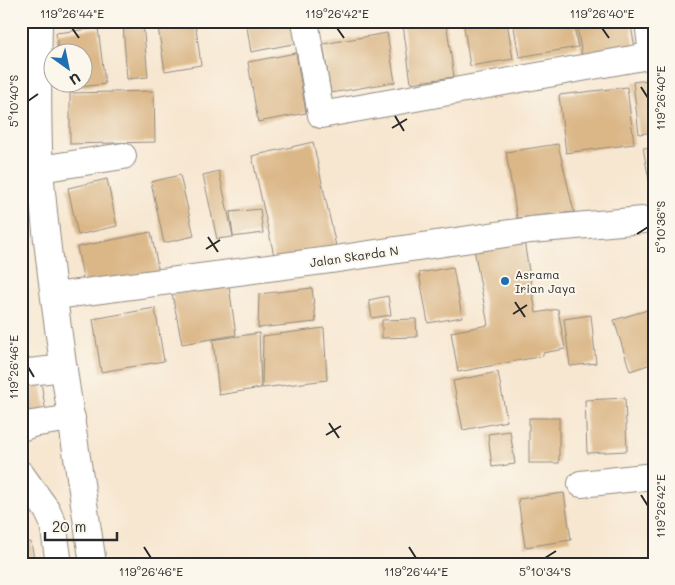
<svg xmlns="http://www.w3.org/2000/svg" width="675" height="585" font-family="Mali,sans-serif">
<style>
.building{fill:#dbb788}
.lines{fill:none;stroke-linecap:round;stroke-linejoin:round}
.minor-casing{stroke:#91897e;stroke-width:28}
.minor{stroke:#fff;stroke-width:26}
.ticks{fill:none;stroke:#2b2b2b;stroke-width:2}
.poi-dot{fill:#1f6fb2;stroke:#fbf7ec;stroke-width:2}
.labels{text-anchor:middle;dominant-baseline:central;stroke-width:4;stroke-linejoin:round;paint-order:stroke}
.street-label{font-size:12px;fill:#2b2b2b;stroke:#fbf7ec}
.poi-label{font-size:12px;fill:#2b2b2b;stroke:#fbf7ec;text-anchor:start}
.neatline{fill:none;stroke:#2b2b2b;stroke-width:2}
.ticks-label{font-size:12px;text-anchor:middle;fill:#2b2b2b}
</style>
<rect width="100%" height="100%" fill="#fbf7ec"/>
<filter id="ink" filterUnits="userSpaceOnUse"><feTurbulence type="fractalNoise" baseFrequency=".02" numOctaves="2"/><feDisplacementMap in="SourceGraphic" scale="10" xChannelSelector="R" yChannelSelector="G"/><feConvolveMatrix kernelMatrix="1 2 1 2 8 2 1 2 1" color-interpolation-filters="sRGB"/></filter>
<filter id="wash" filterUnits="userSpaceOnUse"><feTurbulence type="fractalNoise" baseFrequency=".0096" numOctaves="4" result="noise"/><feDisplacementMap in="SourceGraphic" scale="20" xChannelSelector="R" yChannelSelector="G"/><feGaussianBlur stdDeviation="1.12" result="paint"/><feColorMatrix in="noise" values="0 0 0 0 0 0 0 0 0 0 0 0 0 0 0 0 0 1.4 0 .05"/><feComposite in="paint" operator="in"/></filter>
<g filter="url(#wash)">
<rect width="100%" height="100%" fill="#f7e7d1"/>
<g id="blocks">
<g class="building">
<path d="M157,21h38l6,44 -36,6z"/>
<path d="M246,21h48l4,22 -47,9z"/>
<path d="M429,21h17l8,56 -43,6 -8,-58z"/>
<path d="M463,21h44l6,38 -43,7z"/>
<path d="M513,21h60l5,26 -59,10z"/>
<path d="M576,21h54l5,27 -53,8z"/>
<path d="M143,23l5,54 -21,2 -4,-54z"/>
<path d="M98,28l7,56 -42,5 -1,-7h20v-30h-24l-2,-19z"/>
<path d="M387,33l8,49 -64,11 -8,-49z"/>
<path d="M296,53l10,60 -48,9 -10,-60z"/>
<path d="M654,79v53l-15,2 -6,-52z"/>
<path d="M627,87l7,57 -68,9 -7,-58z"/>
<path d="M154,91l1,51 -85,2v-51z"/>
<path d="M313,142l23,104 -61,14 -23,-104z"/>
<path d="M558,144l16,68 -57,6 -11,-66z"/>
<path d="M654,147v54h-1l-10,-53z"/>
<path d="M219,171l14,65 -3,-24 30,-3 3,24 -46,6 -14,-64z"/>
<path d="M180,175l14,61 -30,7 -13,-61z"/>
<path d="M107,179l10,47 -39,9 -10,-47z"/>
<path d="M151,232l8,41 -74,15 -8,-41z"/>
<path d="M654,235v21h-1l-3,-20z"/>
<path d="M524,241l12,72 22,-4 7,40 -22,4v3l-85,16 -7,-40 37,-7 -14,-76z"/>
<path d="M453,267l9,50 -34,6 -9,-50z"/>
<path d="M229,286l7,49 -54,9 -10,-51z"/>
<path d="M312,288l4,34 -58,6 1,-34z"/>
<path d="M388,296l3,19 -19,3 -3,-18z"/>
<path d="M155,308l9,53 -63,11 -8,-53z"/>
<path d="M654,308v55l-24,8 -16,-51z"/>
<path d="M591,315l5,48 -26,3 -6,-47z"/>
<path d="M416,319l1,18 -35,1v-18z"/>
<path d="M324,328l3,52 -65,8 1,-52z"/>
<path d="M259,333l2,55 -42,7 -6,-55z"/>
<path d="M498,372l9,49 -44,9 -10,-49z"/>
<path d="M41,382l5,31 -25,4v-31z"/>
<path d="M625,398l2,53 -40,2 -2,-53z"/>
<rect x="529" y="418" width="30" height="45"/>
<path d="M510,431l5,33 -23,3 -4,-33z"/>
<path d="M564,493l7,47 -46,7 -7,-48z"/>
<path d="M31,542l4,22h-14v-21z"/>
</g>
</g>
</g>
<g filter="url(#ink)">
<use href="#blocks" fill-opacity="0" stroke="#91897e" stroke-width="1"/>
<g class="lines">
<defs>
<g id="minor">
<path d="M39,21c-1,49 -2,99 1,148 11,132 34,264 53,395"/>
<path d="M305,21l16,94 333,-60"/>
<path d="M648,21l4,34"/>
<path d="M40,169l83,-13"/>
<path d="M55,296l275,-36 201,-30 123,-11"/>
<path d="M21,373l43,-5"/>
<path d="M21,428l11,-4 40,-6"/>
<path d="M21,474l26,36 6,13 6,41"/>
<path d="M581,484l73,-8"/>
</g>
</defs>
<use href="#minor" class="minor-casing"/>
<use href="#minor" class="minor"/>
</g>
</g>
<path class="ticks" d="M72,28l7,10M337,28l7,10M602,28l7,10M641,87l7,11M28,101l10,-7M395,116l9,15M392,128l15,-9M637,234l11,-7M208,237l10,15M206,249l14,-9M515,302l10,15M513,314l14,-9M28,367l6,10M329,423l10,15M326,435l15,-9M641,495l7,11M144,547l7,11M409,547l7,11M545,558l11,-7"/>
<circle class="poi-dot" cx="505" cy="281" r="5"/>
<g class="labels">
<g class="street-label">
<text transform="translate(354 256) rotate(-8)">Jalan Skarda N</text>
</g>
<g class="poi-label">
<text x="515" y="274">Asrama<tspan x="515" dy="14">Irian Jaya</tspan></text>
</g>
</g>
<rect width="675" height="585" fill="none" stroke="#fbf7ec" stroke-width="55"/>
<g transform="translate(68 68) rotate(147)"><circle r="24" fill="#fbf7ec" stroke="#a8a59f"/>
<path d="M0-4L9 19L0 12L-9 19Z" fill="#1f6fb2"/>
<text y="-8" font-size="14" font-weight="bold" text-anchor="middle" fill="#2b2b2b">U</text>
</g>
<path d="M45 532v8h72v-8" fill="none" stroke="#2b2b2b" stroke-width="2.5"/>
<text x="52" y="532" font-size="15" fill="#2b2b2b" stroke="#fbf7ec" stroke-width="4" paint-order="stroke">20 m</text>
<rect x="28" y="28" width="620" height="530" class="neatline"/>
<g class="ticks-label">
<text x="72" y="18">119°26'44"E</text>
<text x="337" y="18">119°26'42"E</text>
<text x="602" y="18">119°26'40"E</text>
<text transform="translate(661 98) rotate(-90)" y="4">119°26'40"E</text>
<text transform="translate(14 101) rotate(-90)" y="4">5°10'40"S</text>
<text transform="translate(661 227) rotate(-90)" y="4">5°10'36"S</text>
<text transform="translate(14 367) rotate(-90)" y="4">119°26'46"E</text>
<text transform="translate(661 506) rotate(-90)" y="4">119°26'42"E</text>
<text x="151" y="576">119°26'46"E</text>
<text x="416" y="576">119°26'44"E</text>
<text x="545" y="576">5°10'34"S</text>
</g>
</svg>
